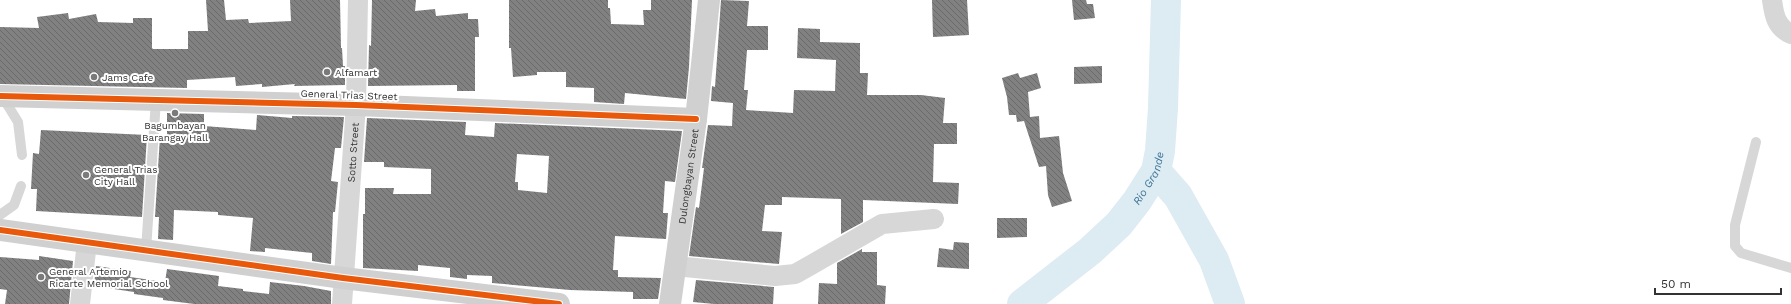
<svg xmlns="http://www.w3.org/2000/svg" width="1791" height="304" font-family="'Work Sans',sans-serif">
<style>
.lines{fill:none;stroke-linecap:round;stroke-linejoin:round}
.river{stroke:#ddebf3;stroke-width:30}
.building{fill:url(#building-back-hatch);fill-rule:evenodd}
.lane{stroke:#d7d7d7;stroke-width:10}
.street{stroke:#d7d7d7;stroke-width:20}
.secondary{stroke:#d0d0d0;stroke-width:22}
.cycleway-casing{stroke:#fff;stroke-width:8}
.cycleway{stroke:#e8590c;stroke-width:6}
.poi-dot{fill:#7a7a7a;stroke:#fff;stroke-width:1.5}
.labels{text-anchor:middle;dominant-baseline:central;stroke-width:4;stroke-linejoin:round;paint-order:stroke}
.poi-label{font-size:10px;fill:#333;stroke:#fff;text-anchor:start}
.street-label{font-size:10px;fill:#333;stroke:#fff}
.water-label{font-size:11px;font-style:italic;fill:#3f7597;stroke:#fff}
</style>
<defs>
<pattern id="building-back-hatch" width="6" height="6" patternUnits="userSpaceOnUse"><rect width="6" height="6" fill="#818181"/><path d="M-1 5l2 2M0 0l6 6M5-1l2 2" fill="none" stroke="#6a6a6a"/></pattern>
</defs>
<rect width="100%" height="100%" fill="#fff"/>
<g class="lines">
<g class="river">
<path d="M1156,171l22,25 36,64 16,44"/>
<path id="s1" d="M1022,304l68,-53 29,-27 18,-23 19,-30 4,-20 3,-43 3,-108"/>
</g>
</g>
<g class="building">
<path d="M206,0h18l2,20 22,-1 1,4 42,-2 -1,-21h50l1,48h1l1,18h2v19l-51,1 1,-2 -33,3v-3l-26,2 -1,-9 -48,3v8l-187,-4v-57l39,1 -2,-11 31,-4 1,6 27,-5 2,8 35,1v-5h19v30l1,1h35v-18h20z"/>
<path d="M372,0h44l-1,11 20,-2 1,7 32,-3v6h10l1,18h-4v54h-18v-6l-89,1 1,-41 2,1z"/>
<path d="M509,0h99v8h2l1,16 33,1 -1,-15h8v-10h41l-3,67 -3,32 -61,-6 -1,11 -30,-2v-14l-28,-1v-15h-29v3l-24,2 -2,-29h-2z"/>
<path d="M721,0l28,1 -2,25h21v24h-21l-3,40h4l-2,20 47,3 1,-23 41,1 1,-31 -39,-2 1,-30 22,1v13l40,1v30h8l-1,22h54l24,3 -2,25h14v21h-23l-1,38 26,1 -1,21 -95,-4v22l-22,12v-35l-59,-2v8h-17l-3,26 20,1 -3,32 -90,-8 7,-49 3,1 5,-40h-2l6,-43 24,1 1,-23 -22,-2 1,-15 3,1z"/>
<path d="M932,0h35l2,35 -36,2z"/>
<path d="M1072,0h14l1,4h6l2,14 -21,2z"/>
<path d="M1102,66v17l-28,1v-17z"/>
<path d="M1018,73l2,5 17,-5 4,15 -13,4 2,25 9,-1 1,22 19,-2 4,37 9,28 -20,6 -4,-12 -2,-29 -7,1 -15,-46 -7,1 -1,-7h-7l-2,-18 -5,-19z"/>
<path d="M167,113l37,1v12l52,4 1,-15 35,3v-2l52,1 -3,31h-6l-4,33 7,1 -3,30h-2l-2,52 -19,-3v-8l-47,-5v4l-15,-1 3,-33 -35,-3v-3l-44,-2 -1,30 -15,-1 1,-22h-4l5,-81 7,1z"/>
<path d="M367,118l99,4 -1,13 29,2 1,-14 187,8 -7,51 -10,-1 -2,32h5l-2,26 -51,-3 -2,34h5v7l43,1 -3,21h-25v-7l-63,-2 -78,-7v-7l-25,-1v4l-17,-2v-9l-32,-3v6l-55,-3v-54h2v-26h29l-1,6h38v-25l-47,-2v-5h-20zM517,154l32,2 -2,37 -29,-3v-8h-3z"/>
<path d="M41,130l106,5 -5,82 -106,-6 1,-22h-6l2,-36 6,1z"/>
<path d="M997,218h30v19l-30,1z"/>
<path d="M954,242l15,1v26l-32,-2 2,-19 14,2z"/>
<path d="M862,249v3h15v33l9,1 -1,18h-67l1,-21 18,1v-21z"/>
<path d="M39,256l34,5 -4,43h-64l2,-14 -7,-1v-32l39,3z"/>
<path d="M96,266l35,5 -1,6 35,5 2,-13 52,7 -1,10 25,3v2l26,3 1,-12 34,4 27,5v13h-137l-31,-4v-2l-29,-4v-2l-40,-6z"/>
<path d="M696,280l78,7 -1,17h-59l-21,-2z"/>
</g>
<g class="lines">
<g class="lane">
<path d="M2,96l16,26 4,33"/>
<path d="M1756,142l-21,83v21l6,7 50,15"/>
<path d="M0,215l14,-10 7,-19"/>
<path d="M146,250l10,-150"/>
</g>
<g class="street">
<path d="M1772,0c2,15 4,27 19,34"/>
<path d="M675,266l100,10 20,-2 16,-9 71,-41 52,-5"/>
<path d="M80,304l7,-62"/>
<path id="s2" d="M342,304l14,-199 2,-105"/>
</g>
<g class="secondary">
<path d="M0,96l356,9 340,14"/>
<path d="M0,230l343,48 216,26"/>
<path id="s3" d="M670,304l26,-185 13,-119"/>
</g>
<defs>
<g id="cycleway">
<path d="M0,96l356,9 340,14"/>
<path d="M0,230l343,48 216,26"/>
</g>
</defs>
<use href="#cycleway" class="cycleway-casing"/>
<use href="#cycleway" class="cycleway"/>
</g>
<g class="poi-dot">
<circle cx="327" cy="72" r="4"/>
<circle cx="94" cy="77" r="4"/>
<circle cx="175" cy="113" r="4"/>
<circle cx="86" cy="175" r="4"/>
<circle cx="41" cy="277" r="4"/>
</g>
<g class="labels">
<g class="poi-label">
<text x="335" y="72">Alfamart</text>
<text x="102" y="77">Jams Cafe</text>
<text x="175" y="125" text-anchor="middle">Bagumbayan<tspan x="175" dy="12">Barangay Hall</tspan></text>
<text x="94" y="169">General Trias<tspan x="94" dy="12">City Hall</tspan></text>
<text x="49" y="271">General Artemio<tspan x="49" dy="12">Ricarte Memorial School</tspan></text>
</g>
<g class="street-label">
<text transform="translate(349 95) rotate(2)">General Trias Street</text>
<text stroke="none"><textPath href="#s2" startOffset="152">Sotto Street</textPath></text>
<text stroke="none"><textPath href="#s3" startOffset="129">Dulongbayan Street</textPath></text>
</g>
<g class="water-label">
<text stroke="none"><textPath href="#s1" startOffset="181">Rio Grande</textPath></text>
</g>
</g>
<path d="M1655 288v6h126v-6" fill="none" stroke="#333333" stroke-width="2"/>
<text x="1661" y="288" font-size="12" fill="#333333" stroke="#ffffff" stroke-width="3" paint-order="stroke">50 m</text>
</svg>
